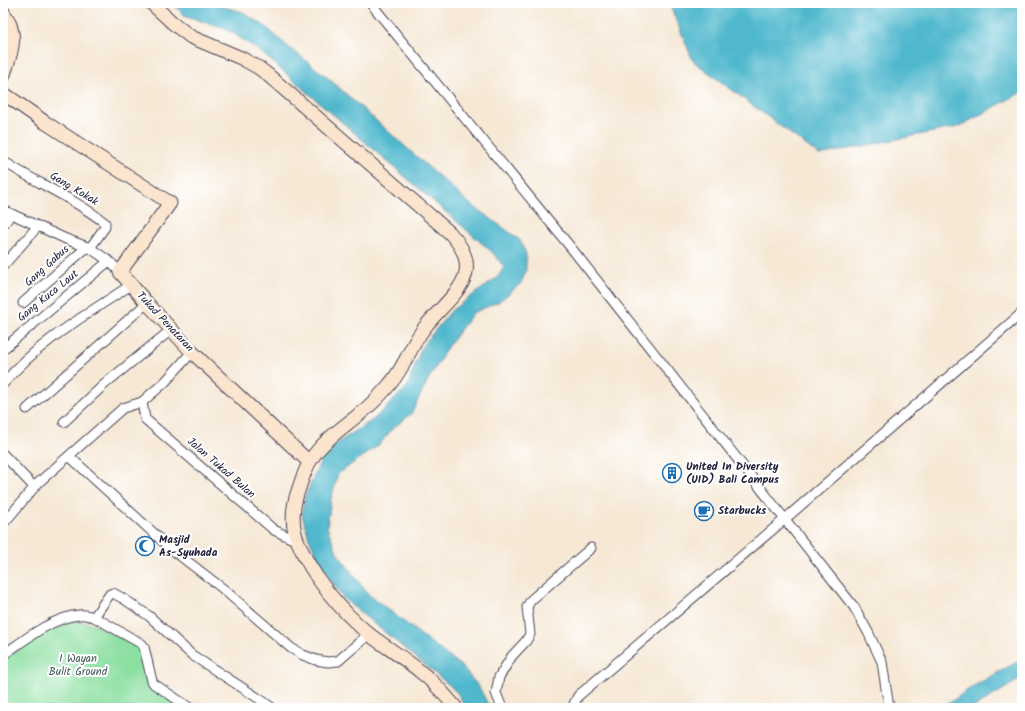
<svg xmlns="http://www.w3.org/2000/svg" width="1025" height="711" font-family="Kalam,sans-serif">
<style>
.green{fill:#8bdfa1;stroke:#56806e}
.water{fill:#50b8cd;stroke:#396d84}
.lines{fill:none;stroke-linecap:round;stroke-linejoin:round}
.street-casing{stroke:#424052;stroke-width:11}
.secondary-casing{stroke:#424052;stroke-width:15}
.street{stroke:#fff;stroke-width:9}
.secondary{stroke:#fce5cf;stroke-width:13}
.labels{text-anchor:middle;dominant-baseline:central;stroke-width:4;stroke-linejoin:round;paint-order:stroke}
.street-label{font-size:11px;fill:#22223b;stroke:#fff}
.poi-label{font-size:11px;font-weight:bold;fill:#22223b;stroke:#fff;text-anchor:start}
.park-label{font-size:11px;fill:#425b5a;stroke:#fff}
</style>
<rect width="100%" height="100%" fill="#fff"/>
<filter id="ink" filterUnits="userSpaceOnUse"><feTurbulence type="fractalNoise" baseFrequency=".025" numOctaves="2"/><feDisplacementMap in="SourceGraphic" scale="8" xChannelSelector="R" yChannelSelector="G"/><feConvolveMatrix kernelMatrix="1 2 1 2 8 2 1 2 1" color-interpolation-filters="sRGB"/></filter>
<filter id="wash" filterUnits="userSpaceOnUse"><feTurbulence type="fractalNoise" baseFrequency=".012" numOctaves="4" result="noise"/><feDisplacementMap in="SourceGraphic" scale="16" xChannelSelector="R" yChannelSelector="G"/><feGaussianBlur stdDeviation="0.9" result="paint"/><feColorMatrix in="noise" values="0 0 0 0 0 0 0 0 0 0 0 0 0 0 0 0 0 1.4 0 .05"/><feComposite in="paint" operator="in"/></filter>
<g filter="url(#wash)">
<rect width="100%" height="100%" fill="#f6e8d5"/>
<path class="green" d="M74,621l20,3 44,23 2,3 8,34 35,24h-180v-48l43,-28z"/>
<g class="water">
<path d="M172,3h37l34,9 23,15 20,18 41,32 142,126 51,37 6,14v17l-5,12 -21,18 -27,12 -25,33 -20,34 -17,34 -19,15 -12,15 -42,30 -7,25 -4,28 11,27 29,39 94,73 18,21 11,21h-24l-8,-14 -10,-10 -104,-85 -23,-33 -12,-28 -7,-23 2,-16 21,-48 49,-32 33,-32 15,-41 30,-36 46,-33 6,-10 -12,-15 -230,-199 -32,-22 -46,-16z"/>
<path d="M669,3h353v89l-64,35 -139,28 -126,-94z"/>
<path d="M1022,659v19l-49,30h-31l30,-21z"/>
</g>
</g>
<g filter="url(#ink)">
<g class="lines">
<defs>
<g id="street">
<path d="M371,3l6,8 195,238 282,358 14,25 14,30 7,46"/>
<path d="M3,161c33,22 71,37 102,62v4l-15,21"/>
<path d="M3,210l63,29 24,9 19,13 11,11"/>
<path d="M3,225l8,-11"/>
<path d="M3,266l35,-40"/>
<path d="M23,303l64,-56"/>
<path d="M3,349l106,-88"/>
<path d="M3,384c35,-42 83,-69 128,-99"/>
<path d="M142,402l3,17 129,111 23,11"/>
<path d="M27,409l120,-106"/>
<path d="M64,422l43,-40 64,-52"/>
<path d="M3,454l31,33"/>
<path d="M69,456l101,92 52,40 69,60 12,7 13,5 12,2 10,-1 31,-27"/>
<path d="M3,524l35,-41 85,-75 19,-6 23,-20 27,-30"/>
<path d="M94,617l16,-23 3,-1 11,6 25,17 43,39 69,45 11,8"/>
<path d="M3,655c21,-15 50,-38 76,-40 5,-1 10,1 15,2l48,27 2,3 8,34 2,3 36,24"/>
<path d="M502,708l-6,-15 3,-16 13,-21 14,-15 4,-7 -3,-27 4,-7 60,-52"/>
<path d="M572,708l6,-12 207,-177 237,-206"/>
</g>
<g id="secondary">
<path d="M151,3l23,21 17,13 50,21 18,10 9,7 182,158c39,42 0,62 -25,94 -14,17 -20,40 -35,57 -10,12 -21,23 -33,32 -15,12 -31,23 -43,39 -8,11 -12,23 -16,36 -6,17 -7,34 0,51 14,35 43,69 72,93 17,13 36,24 52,38 13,10 24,23 34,35"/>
<path d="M3,12c17,23 8,41 0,65"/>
<path d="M3,93l43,30 124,80 -50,69 27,31 45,49 117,110"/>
</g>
</defs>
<use href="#street" class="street-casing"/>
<use href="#secondary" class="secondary-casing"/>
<use href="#street" class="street"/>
<use href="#secondary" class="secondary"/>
</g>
</g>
<defs>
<symbol id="building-ring" viewBox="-11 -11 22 22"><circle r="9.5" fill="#fff" stroke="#1f6fb2" stroke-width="1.5"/><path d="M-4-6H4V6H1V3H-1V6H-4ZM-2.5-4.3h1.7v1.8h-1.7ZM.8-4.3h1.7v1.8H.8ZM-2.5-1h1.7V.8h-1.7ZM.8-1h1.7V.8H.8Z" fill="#1f6fb2"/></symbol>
<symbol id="cafe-ring" viewBox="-11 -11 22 22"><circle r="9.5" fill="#fff" stroke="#1f6fb2" stroke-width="1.5"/><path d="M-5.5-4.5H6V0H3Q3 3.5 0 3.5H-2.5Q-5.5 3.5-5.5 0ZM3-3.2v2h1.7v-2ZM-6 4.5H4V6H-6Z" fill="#1f6fb2"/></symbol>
<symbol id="mosque-ring" viewBox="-11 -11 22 22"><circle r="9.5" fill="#fff" stroke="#1f6fb2" stroke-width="1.5"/><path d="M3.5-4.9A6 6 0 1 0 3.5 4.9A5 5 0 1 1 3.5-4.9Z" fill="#1f6fb2"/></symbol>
</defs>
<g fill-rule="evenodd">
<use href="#building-ring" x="661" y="462" width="22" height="22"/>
<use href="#cafe-ring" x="693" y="500" width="22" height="22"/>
<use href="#mosque-ring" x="134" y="535" width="22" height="22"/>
</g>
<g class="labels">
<g class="street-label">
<text transform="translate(74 189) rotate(31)">Gang Kokak</text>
<text transform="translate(47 266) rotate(-42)">Gang Gabus</text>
<text transform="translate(48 296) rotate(-39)">Gang Kuca Laut</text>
<text transform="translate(165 322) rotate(47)">Tukad Penataran</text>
<text transform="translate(221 468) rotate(41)">Jalan Tukad Bulan</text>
</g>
<g class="poi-label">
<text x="686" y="467">United In Diversity<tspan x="686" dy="13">(UID) Bali Campus</tspan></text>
<text x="718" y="511">Starbucks</text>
<text x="159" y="540">Masjid<tspan x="159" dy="13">As-Syuhada</tspan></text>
</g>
<g class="park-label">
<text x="78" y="659">I Wayan<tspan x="78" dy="13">Bulit Ground</tspan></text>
</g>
</g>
<rect width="1025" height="711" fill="none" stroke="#fff" stroke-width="16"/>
</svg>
